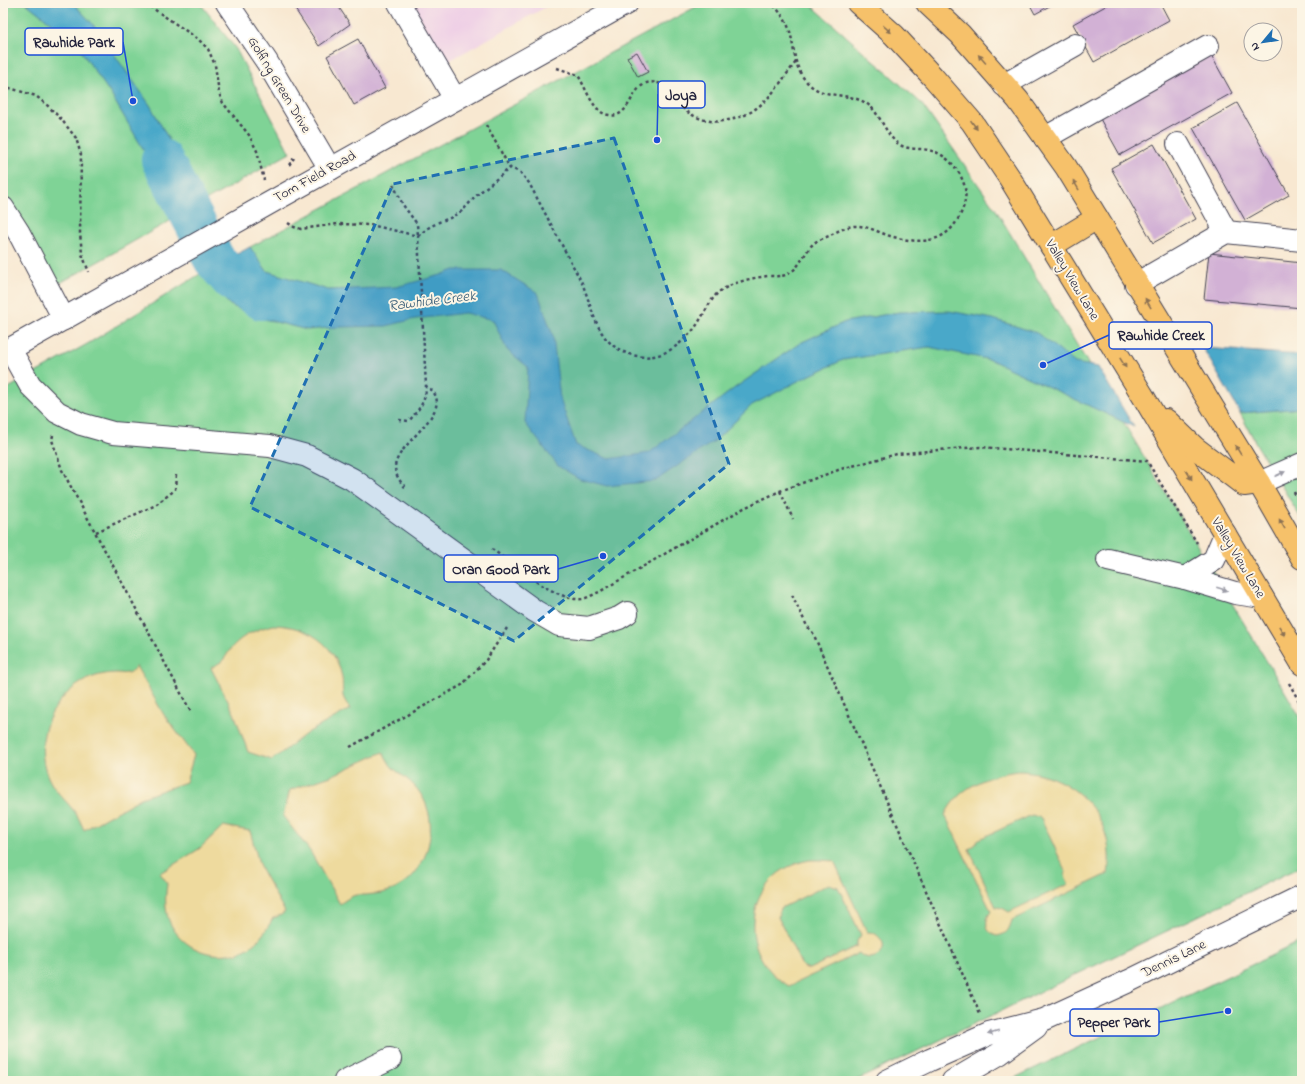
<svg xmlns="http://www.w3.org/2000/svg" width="1305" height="1084" font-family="'Indie Flower',sans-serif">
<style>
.built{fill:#efd0e6}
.green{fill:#7fd396;stroke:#507a68}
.sand{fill:#eeda9e;stroke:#887e6c;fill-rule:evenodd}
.water{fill:#4aa8c9;stroke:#366582}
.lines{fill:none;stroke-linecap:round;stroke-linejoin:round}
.river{stroke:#4aa8c9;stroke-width:42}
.building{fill:#d2b1d5}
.minor-casing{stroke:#424052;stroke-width:24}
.major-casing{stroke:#424052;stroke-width:24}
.path{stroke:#424052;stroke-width:2.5;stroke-dasharray:3 3;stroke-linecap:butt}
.minor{stroke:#fff;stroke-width:22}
.major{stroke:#f6c16b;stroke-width:22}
.oneway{fill:#8c7253}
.oneway2{fill:#9c9ca7}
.marked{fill:#1f6fb2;fill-opacity:0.2;stroke:#1f6fb2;stroke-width:3;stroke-dasharray:8 5;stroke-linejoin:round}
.labels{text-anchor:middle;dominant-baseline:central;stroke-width:4;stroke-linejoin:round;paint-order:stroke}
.street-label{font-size:14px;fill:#22223b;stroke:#fcf5e5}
.water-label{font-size:15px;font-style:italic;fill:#325874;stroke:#fcf5e5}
.leader{fill:none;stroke:#1d4ed8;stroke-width:1.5}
.callout-dot{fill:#1d4ed8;stroke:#fcf5e5;stroke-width:1.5}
.callout{fill:#fcf5e5;stroke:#1d4ed8;stroke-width:1.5}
.callout-label{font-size:15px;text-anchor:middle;font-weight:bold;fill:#22223b}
</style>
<rect width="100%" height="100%" fill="#fcf5e5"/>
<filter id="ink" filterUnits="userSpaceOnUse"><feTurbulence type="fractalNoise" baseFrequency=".025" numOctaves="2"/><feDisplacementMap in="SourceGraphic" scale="8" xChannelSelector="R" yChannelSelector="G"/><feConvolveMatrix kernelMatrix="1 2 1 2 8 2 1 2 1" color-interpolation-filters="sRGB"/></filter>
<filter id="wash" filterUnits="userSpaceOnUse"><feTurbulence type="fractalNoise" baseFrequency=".012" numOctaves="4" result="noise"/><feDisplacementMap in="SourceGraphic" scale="16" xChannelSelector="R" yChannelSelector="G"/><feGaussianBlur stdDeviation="0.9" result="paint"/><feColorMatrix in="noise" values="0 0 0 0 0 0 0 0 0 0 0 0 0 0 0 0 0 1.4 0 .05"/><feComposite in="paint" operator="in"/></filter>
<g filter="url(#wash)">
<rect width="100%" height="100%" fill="#f8e8d1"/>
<path class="built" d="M411,3h142l-108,60z"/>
<g class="green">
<path d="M3,3h197l36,46 54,104 -235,133 -52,-87z"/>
<path d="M703,3h106l112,100 75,107 306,510v146l-447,215h-852v-690l86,-48 111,-69z"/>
<path d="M1302,408v112l-44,-73 -18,-34z"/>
<path d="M1302,941v140h-294z"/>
</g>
<g class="sand">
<path d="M274,625c33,1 61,18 68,52 1,6 0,13 1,19 1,4 5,9 7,13l-43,24 -35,27 -24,-8 -14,-39 -23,-45c4,-3 10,-5 13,-9 4,-5 6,-11 11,-15 10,-10 25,-16 39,-19z"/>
<path d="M136,666l28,49 30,40 -8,27 -45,16 -57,32c-3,-7 -6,-14 -10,-19 -9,-12 -20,-20 -26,-34 -16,-38 4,-81 40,-98 9,-4 19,-6 29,-6 3,0 7,1 10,0 3,0 7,-4 9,-7z"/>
<path d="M383,752c3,5 6,12 10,16 9,8 20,14 27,25 21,30 9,80 -25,96 -9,4 -20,5 -30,6 -3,0 -6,0 -9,0 -5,1 -12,6 -16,9l-30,-53 -27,-35 7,-26 41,-14z"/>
<path d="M1019,771c54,2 98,46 89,103l-96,46c-3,9 -4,14 -15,16 -12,-3 -13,-15 -6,-25l-46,-96c13,-28 45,-41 74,-44zM1032,815l9,3 25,54 -1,4 4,8 -60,28 -7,-4 -6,-1 -27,-58 7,-5 3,-5z"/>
<path d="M223,826l27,5 10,36 25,45 -4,3 -8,3c-8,15 -17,28 -33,34 -4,2 -8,2 -12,2 -24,3 -47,-9 -58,-31 -4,-9 -5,-21 -4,-30 0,-3 1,-7 1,-9 -1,-4 -5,-8 -7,-11l39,-24z"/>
<path d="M810,860h10l14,1 33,71c5,0 8,1 12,5 13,13 -7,29 -20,16l-70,33c-56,-32 -45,-115 21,-126zM829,884l9,3 23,48 -4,6v5l-48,23 -7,-3 -24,-49 3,-9z"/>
</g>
<g class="water">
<path d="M26,3h47l19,20 58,82 53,97 -29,17 -23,-57 -41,-69 -31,-45 -29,-26z"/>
<path d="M250,247l17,24 61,19 68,-3 45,-12 13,-5h47l37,23 15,43 7,63 16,46 33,14 40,-6 87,-66 64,-44 45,-21 54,-10 50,-1 44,8 44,14 38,30 23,4 36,60 -143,-67 -62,-13 -86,13 -39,18 -52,27 -36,35 -61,41 -48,5 -27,-7 -22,-13 -33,-43 3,-56 -21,-17 -14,-30 -28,-7 -50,6 -29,7 -46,1 -33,3 -51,-13 -26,-12 -30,-31z"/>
<path d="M1203,348l99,7v53l-62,5z"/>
</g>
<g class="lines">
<path class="river" d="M162,160l52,99 17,20 31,20"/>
</g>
<g id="blocks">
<g class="building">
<path d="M291,3h45l14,21 -31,22z"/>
<path d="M1029,3h26l-20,11z"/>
<path d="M1111,3h49l9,17 -75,42 -21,-38z"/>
<path d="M358,39l27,49 -31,17 -27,-49z"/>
<path d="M637,52l11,20 -10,5 -11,-20z"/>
<path d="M1211,55l21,38 -112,62 -21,-38z"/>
<path d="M1237,103l52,92 -44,25 -52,-92z"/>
<path d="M1154,144l42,75 -43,24 -42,-75z"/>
<path d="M1209,253l93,10v45l-98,-9z"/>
</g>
</g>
</g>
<g filter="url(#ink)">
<use href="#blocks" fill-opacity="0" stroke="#424052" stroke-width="1"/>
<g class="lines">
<defs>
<g id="minor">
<path d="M227,3l40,59 63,107"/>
<path d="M399,3l56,96"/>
<path d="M1004,85l71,-40"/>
<path d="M1045,138l163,-92"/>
<path d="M1178,144l48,88"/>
<path d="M3,208l16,25 45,86"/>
<path d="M1136,284l90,-52 76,8"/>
<path d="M10,349l20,36 27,27 24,12 32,9 157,13 37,10 45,23 183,132 24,14 30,3 30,-10 8,-5"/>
<path d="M3,353l272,-153 352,-197"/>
<path d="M1259,483l43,-19"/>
<path d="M1108,560l77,18 50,15 27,4"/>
<path d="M1185,578l29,-18 11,-26"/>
<path d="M345,1081l45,-22"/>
<path d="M887,1081l43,-21 59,-26 55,-14 85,-39 173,-85"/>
<path d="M953,1081l46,-27 37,-27"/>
</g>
<g id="major">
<path d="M858,3l36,32 39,42 39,45 37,55 134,219 159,268"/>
<path d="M927,3l33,31 58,66 48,67 193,316 43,75"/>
<path d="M1051,246l46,-28"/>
<path d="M1166,420l28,27 50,38 15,-2"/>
</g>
</defs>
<use href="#minor" class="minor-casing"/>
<use href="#major" class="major-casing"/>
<g class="path">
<path d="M145,3l53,36 10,10 7,16 4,28 4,10 26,32 8,16 7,29"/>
<path d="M557,68l21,7c6,10 11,24 18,32 4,5 7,7 13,8 19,4 21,-22 34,-30 6,-5 13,-2 20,-1 7,7 15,20 22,26 10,8 24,13 37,11 39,-4 52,-31 74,-59"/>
<path d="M3,86l33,10 12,10 13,13 15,19 5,17 -1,78 2,21 7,18"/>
<path d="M486,125l24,43"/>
<path d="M289,165l5,-7"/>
<path d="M393,184l10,21 14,19 1,12"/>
<path d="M288,223l6,4 7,2 37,-5 33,1 47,11 8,150c36,22 -30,56 -31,81 0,8 6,16 11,21"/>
<path d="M418,236l10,-8 11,-6 11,-4 12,-7 17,-18 31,-25 10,4 9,11 52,98c8,17 11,36 21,52 13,21 42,30 64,19 10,-4 21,-15 28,-23 8,-10 16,-30 25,-37 14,-10 32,-14 49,-16 7,0 14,1 20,-2 13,-7 16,-22 26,-31 4,-3 10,-5 15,-7 8,-5 20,-11 30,-10 11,1 21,7 31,10 25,7 53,10 68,-17 5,-9 9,-20 7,-31 -4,-18 -19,-35 -37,-38 -9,-2 -19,0 -28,-5 -16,-10 -19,-34 -36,-43 -17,-9 -39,-4 -54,-17 -19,-17 -14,-39 -22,-59 -4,-9 -10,-17 -17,-23"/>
<path d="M399,420l10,1c10,-12 17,-19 17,-35"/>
<path d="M53,435l-1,5 10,30 129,242"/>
<path d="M780,491l13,28"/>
<path d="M1294,492l8,15"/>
<path d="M96,532l58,-26 21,-16 1,-16"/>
<path d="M492,549c20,15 65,53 90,50 6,-1 12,-5 17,-7l145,-84 36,-17 61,-22 56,-15 42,-4 41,-3 167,14 50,82"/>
<path d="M792,595l15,31 6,7 167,381"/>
<path d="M1289,683l11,20 2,11"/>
<path d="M350,747l112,-62 24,-25 21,-32"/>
</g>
<use href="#minor" class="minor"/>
<use href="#major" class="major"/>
</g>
<defs><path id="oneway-solid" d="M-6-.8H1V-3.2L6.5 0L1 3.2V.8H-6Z"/></defs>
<g class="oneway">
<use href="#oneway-solid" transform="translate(887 29) rotate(42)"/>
<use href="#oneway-solid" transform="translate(982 59) rotate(-131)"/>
<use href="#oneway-solid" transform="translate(974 125) rotate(55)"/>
<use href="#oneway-solid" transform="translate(1076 185) rotate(-121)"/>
<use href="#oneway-solid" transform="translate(1148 303) rotate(-121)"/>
<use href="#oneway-solid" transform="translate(1123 363) rotate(58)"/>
<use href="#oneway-solid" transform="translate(1238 450) rotate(-121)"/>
<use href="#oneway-solid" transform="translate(1189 475) rotate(59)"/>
<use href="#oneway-solid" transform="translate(1282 524) rotate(-120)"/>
<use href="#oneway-solid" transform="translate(1282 631) rotate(59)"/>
</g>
<g class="oneway2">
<use href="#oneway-solid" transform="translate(1280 474) rotate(-24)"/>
<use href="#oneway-solid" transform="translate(1222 589) rotate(16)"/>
<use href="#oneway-solid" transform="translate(993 1033) rotate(164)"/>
</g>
</g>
<path class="marked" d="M614,138l115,326 -215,177 -264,-134 143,-323z"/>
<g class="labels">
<g class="street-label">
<text transform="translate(279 85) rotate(59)">Golfing Green Drive</text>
<text transform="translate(315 177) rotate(-29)">Tom Field Road</text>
<text transform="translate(1072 280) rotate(59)">Valley View Lane</text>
<text transform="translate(1238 558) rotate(59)">Valley View Lane</text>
<text transform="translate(1174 959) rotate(-26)">Dennis Lane</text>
</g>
<g class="water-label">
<text transform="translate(432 301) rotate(-7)">Rawhide Creek</text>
</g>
</g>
<path class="leader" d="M133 101L123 42M657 140L658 94M1043 365L1109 335M603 556L558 569M1228 1011L1159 1022"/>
<g class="callout-dot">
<circle cx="133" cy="101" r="4"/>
<circle cx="657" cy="140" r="4"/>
<circle cx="1043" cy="365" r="4"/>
<circle cx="603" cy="556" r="4"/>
<circle cx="1228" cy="1011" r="4"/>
</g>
<g class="callout">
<rect x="25" y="28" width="98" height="27" rx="4"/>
<rect x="658" y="81" width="47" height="27" rx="4"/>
<rect x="1109" y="322" width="103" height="27" rx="4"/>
<rect x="444" y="555" width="114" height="27" rx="4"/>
<rect x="1070" y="1009" width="89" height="27" rx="4"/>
</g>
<g class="callout-label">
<text x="74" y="47">Rawhide Park</text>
<text x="681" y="100">Joya</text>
<text x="1161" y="340">Rawhide Creek</text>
<text x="501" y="574">Oran Good Park</text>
<text x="1114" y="1027">Pepper Park</text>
</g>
<rect width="1305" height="1084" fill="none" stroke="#fcf5e5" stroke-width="16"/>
<g transform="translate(1263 42) rotate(241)"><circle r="19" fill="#fcf5e5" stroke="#a5a1a1"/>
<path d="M0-3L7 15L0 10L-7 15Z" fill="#1f6fb2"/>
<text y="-6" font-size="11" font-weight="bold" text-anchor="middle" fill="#22223b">N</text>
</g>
</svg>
